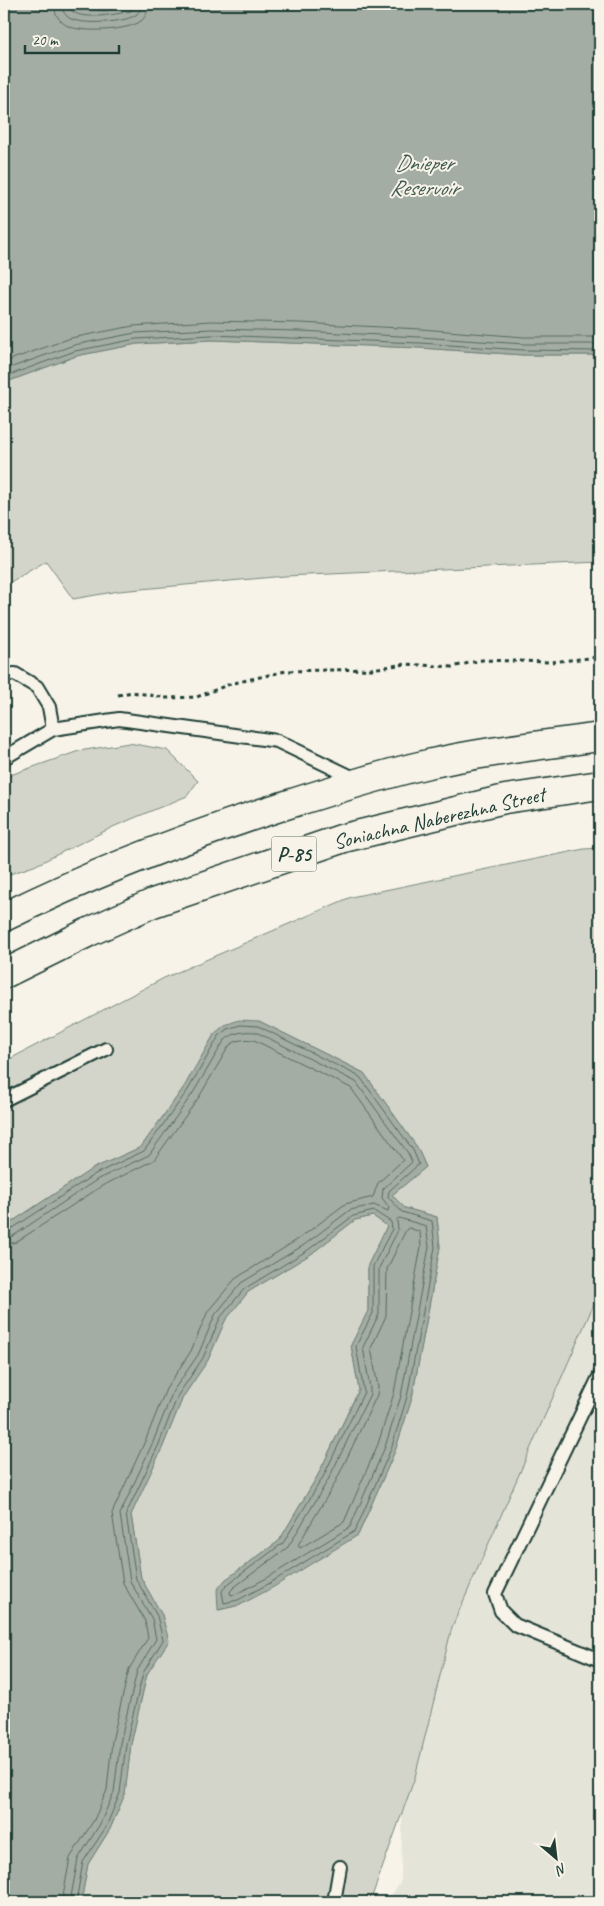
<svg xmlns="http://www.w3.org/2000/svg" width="604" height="1906" font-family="Caveat,sans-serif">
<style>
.built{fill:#e5e4d9}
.green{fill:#d3d5ca;stroke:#79897f}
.water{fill:#a4ada3;stroke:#6f8077}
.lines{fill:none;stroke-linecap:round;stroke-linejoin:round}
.shore{stroke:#546a60;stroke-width:1}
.lane-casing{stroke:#1f3d34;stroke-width:16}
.primary-casing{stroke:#1f3d34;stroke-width:31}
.path{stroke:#1f3d34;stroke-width:3;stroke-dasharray:4 4;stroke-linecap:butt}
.lane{stroke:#f7f3e8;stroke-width:12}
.primary{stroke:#f7f3e8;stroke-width:28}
.labels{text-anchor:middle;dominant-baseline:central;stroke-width:4;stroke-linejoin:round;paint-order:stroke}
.shield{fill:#f7f3e8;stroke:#60746a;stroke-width:1}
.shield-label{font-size:20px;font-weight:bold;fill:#1f3d34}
.street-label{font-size:21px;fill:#1f3d34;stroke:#f7f3e8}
.water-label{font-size:22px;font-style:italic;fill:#405950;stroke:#f7f3e8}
</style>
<rect width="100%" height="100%" fill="#f7f3e8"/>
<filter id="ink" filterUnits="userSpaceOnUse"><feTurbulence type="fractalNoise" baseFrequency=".02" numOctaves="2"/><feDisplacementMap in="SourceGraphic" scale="10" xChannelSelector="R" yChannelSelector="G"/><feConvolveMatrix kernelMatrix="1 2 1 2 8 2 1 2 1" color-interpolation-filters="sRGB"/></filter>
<g filter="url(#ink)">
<path class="built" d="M600,1287v615h-213l14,-21 5,-242z"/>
<g class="green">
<path d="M71,4h70l-37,7 -28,-2z"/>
<path d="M212,340l208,8 103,7h77v207l-315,14 -166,15 -46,8 -27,-38 -42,25v-203l72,-27 61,-12z"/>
<path d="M129,743l38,7 31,31 -11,15 -72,30 -81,40 -30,10v-95l9,-7 66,-23z"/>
<path d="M600,848v442l-148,337 -37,150 -45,125h-289l7,-38 22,-35 15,-35 6,-50 16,-70 21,-33 -6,-26 -21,-37 -10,-64 32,-68 20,-49 25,-37 17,-39 23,-29 63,-38 44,-34 18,-4 14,10 -19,39v46l-17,34 8,44 -41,86 -39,66 -54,39 -6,30 21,-5 118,-70 37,-84 17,-53 28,-151 -3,-30 -32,-9 -13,-13 34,-28 -9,-20 -53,-74 -105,-52 -44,12 -31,54 -43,60 -49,22 -88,58v-165l160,-84 187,-81 233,-48z"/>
</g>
<g class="water">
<path d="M4,4h67l5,5 28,2 37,-7h459v351h-77l-103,-7 -208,-8 -75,4 -61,12 -72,27z"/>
<path d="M239,1020l20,1 105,52 53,74 9,20 -34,28 13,13 32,9 3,30 -28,151 -17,53 -37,84 -86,53 -32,17 -22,5 -1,-20 8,-10 54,-39 39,-66 41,-85 -8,-45 17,-34v-46l19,-39 -14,-10 -18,4 -44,34 -63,38 -23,29 -17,39 -25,37 -20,49 -32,69 10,63 21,37 7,26 -22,33 -16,70 -6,50 -15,35 -22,35 -7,38h-77v-675l88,-58 49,-22 43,-60 31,-54 10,-8z"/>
</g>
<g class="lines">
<g class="shore">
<path d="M54,4c0,9 5,18 14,22 14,7 60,5 73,-5 5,-4 7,-10 8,-17"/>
<path d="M61,4c1,6 4,12 10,15 12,6 56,4 66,-5 3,-3 4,-6 4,-10"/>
<path d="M68,4c2,20 49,10 63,7l3,-3 1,-4"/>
<path d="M4,362l67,-24 62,-12 78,-5 89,2 121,6 103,8h76"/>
<path d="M4,370l70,-25 61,-12 76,-4 89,2 120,6 104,7h76"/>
<path d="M4,377l71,-26 61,-12 76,-4 208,8 103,7 77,1"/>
<path d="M399,1218l27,8 3,21 -28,149 -16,51 -35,80 -83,51 -31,16 -5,1 -1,-3 3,-4 55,-41 40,-67 42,-86v-6l-7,-41 16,-33v-46l19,-38 -1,-10z"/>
<path d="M409,1228l11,4 1,15 -27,146 -16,51 -34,78 -44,26 -2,-3 37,-62 42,-88 1,-8 -7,-39 15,-32 1,-47 19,-39z"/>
<path d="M4,1232l6,-2 85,-56 49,-23 44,-61 31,-54 8,-7 13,-4 18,1 102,51 53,73 6,14 -30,27 -1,6 14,15 30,9 3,26 -28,150 -16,52 -36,82 -85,52 -32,17 -14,3 -2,-12 6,-7 55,-41 40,-66 41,-85 -8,-46 17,-33v-47l19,-37 -1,-7 -17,-11 -21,5 -45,34 -64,39 -24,29 -17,40 -25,37 -19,49 -33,70 10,65 21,37 6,24 -20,33 -17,71 -6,49 -14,34 -23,35 -7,40"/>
<path d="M4,1238l9,-2 85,-57 51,-24 44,-62 31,-52c10,-9 19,-10 32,-9l100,50 52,71 4,9 -29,27 -1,9 7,9 -1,4 -14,-6 -24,5 -46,35 -63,38 -26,32 -17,40 -25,36 -20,51 -33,72 10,67 22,38 4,20 -19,32 -17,72 -6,49 -14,32 -22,35 -8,43"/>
<path d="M4,1245l12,-3 86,-56 52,-26 45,-63 30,-51c8,-7 15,-7 25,-6l97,48 52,72 -25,23 -5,14 -28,7 -45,34 -65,41 -27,32 -17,40 -25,38 -20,50 -34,74 11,70 22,38 3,17 -19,31 -17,72 -5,49 -13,30 -24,38 -8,44"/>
</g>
<defs>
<g id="lane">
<path d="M4,675l11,-1 22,13 12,20 4,22"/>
<path d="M4,758l49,-29 66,-10 158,22 81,39"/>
<path d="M4,1100l102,-51"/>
<path d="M600,1375l-105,219 6,17 14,14 85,35"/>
<path d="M334,1902l6,-35"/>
</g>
<g id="primary">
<path d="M4,917c91,-45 185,-81 282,-112 47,-15 94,-30 142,-41 57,-13 115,-19 172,-27"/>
<path d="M4,974l85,-42 64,-29 191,-65 161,-39 95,-14"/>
</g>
</defs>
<use href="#lane" class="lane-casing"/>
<use href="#primary" class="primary-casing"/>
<path class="path" d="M118,695l14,-3 35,6 30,-1 33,-13 56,-13 85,-2 35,-5 46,3 30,-7 68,2 50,-5"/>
<use href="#lane" class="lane"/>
<use href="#primary" class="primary"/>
</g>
</g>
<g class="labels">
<rect class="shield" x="271.5" y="836.5" width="45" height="35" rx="4"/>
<g class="shield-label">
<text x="294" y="854">Р-85</text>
</g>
<g class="street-label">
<text transform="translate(439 818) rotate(-13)">Soniachna Naberezhna Street</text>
</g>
<g class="water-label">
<text x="424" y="163">Dnieper<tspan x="424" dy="25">Reservoir</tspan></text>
</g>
</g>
<rect width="604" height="1906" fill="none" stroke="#f7f3e8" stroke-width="20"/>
<rect x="10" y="10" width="584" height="1886" fill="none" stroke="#1f3d34" stroke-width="2" filter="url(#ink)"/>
<g transform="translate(556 1858) rotate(152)" stroke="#f7f3e8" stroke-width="4" paint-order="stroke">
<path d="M0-4L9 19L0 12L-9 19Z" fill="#1f3d34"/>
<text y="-8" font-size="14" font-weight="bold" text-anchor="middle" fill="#1f3d34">N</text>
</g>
<path d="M25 45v8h94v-8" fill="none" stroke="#1f3d34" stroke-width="2.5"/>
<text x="32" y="45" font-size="15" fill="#1f3d34" stroke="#f7f3e8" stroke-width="4" paint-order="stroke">20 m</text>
</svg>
